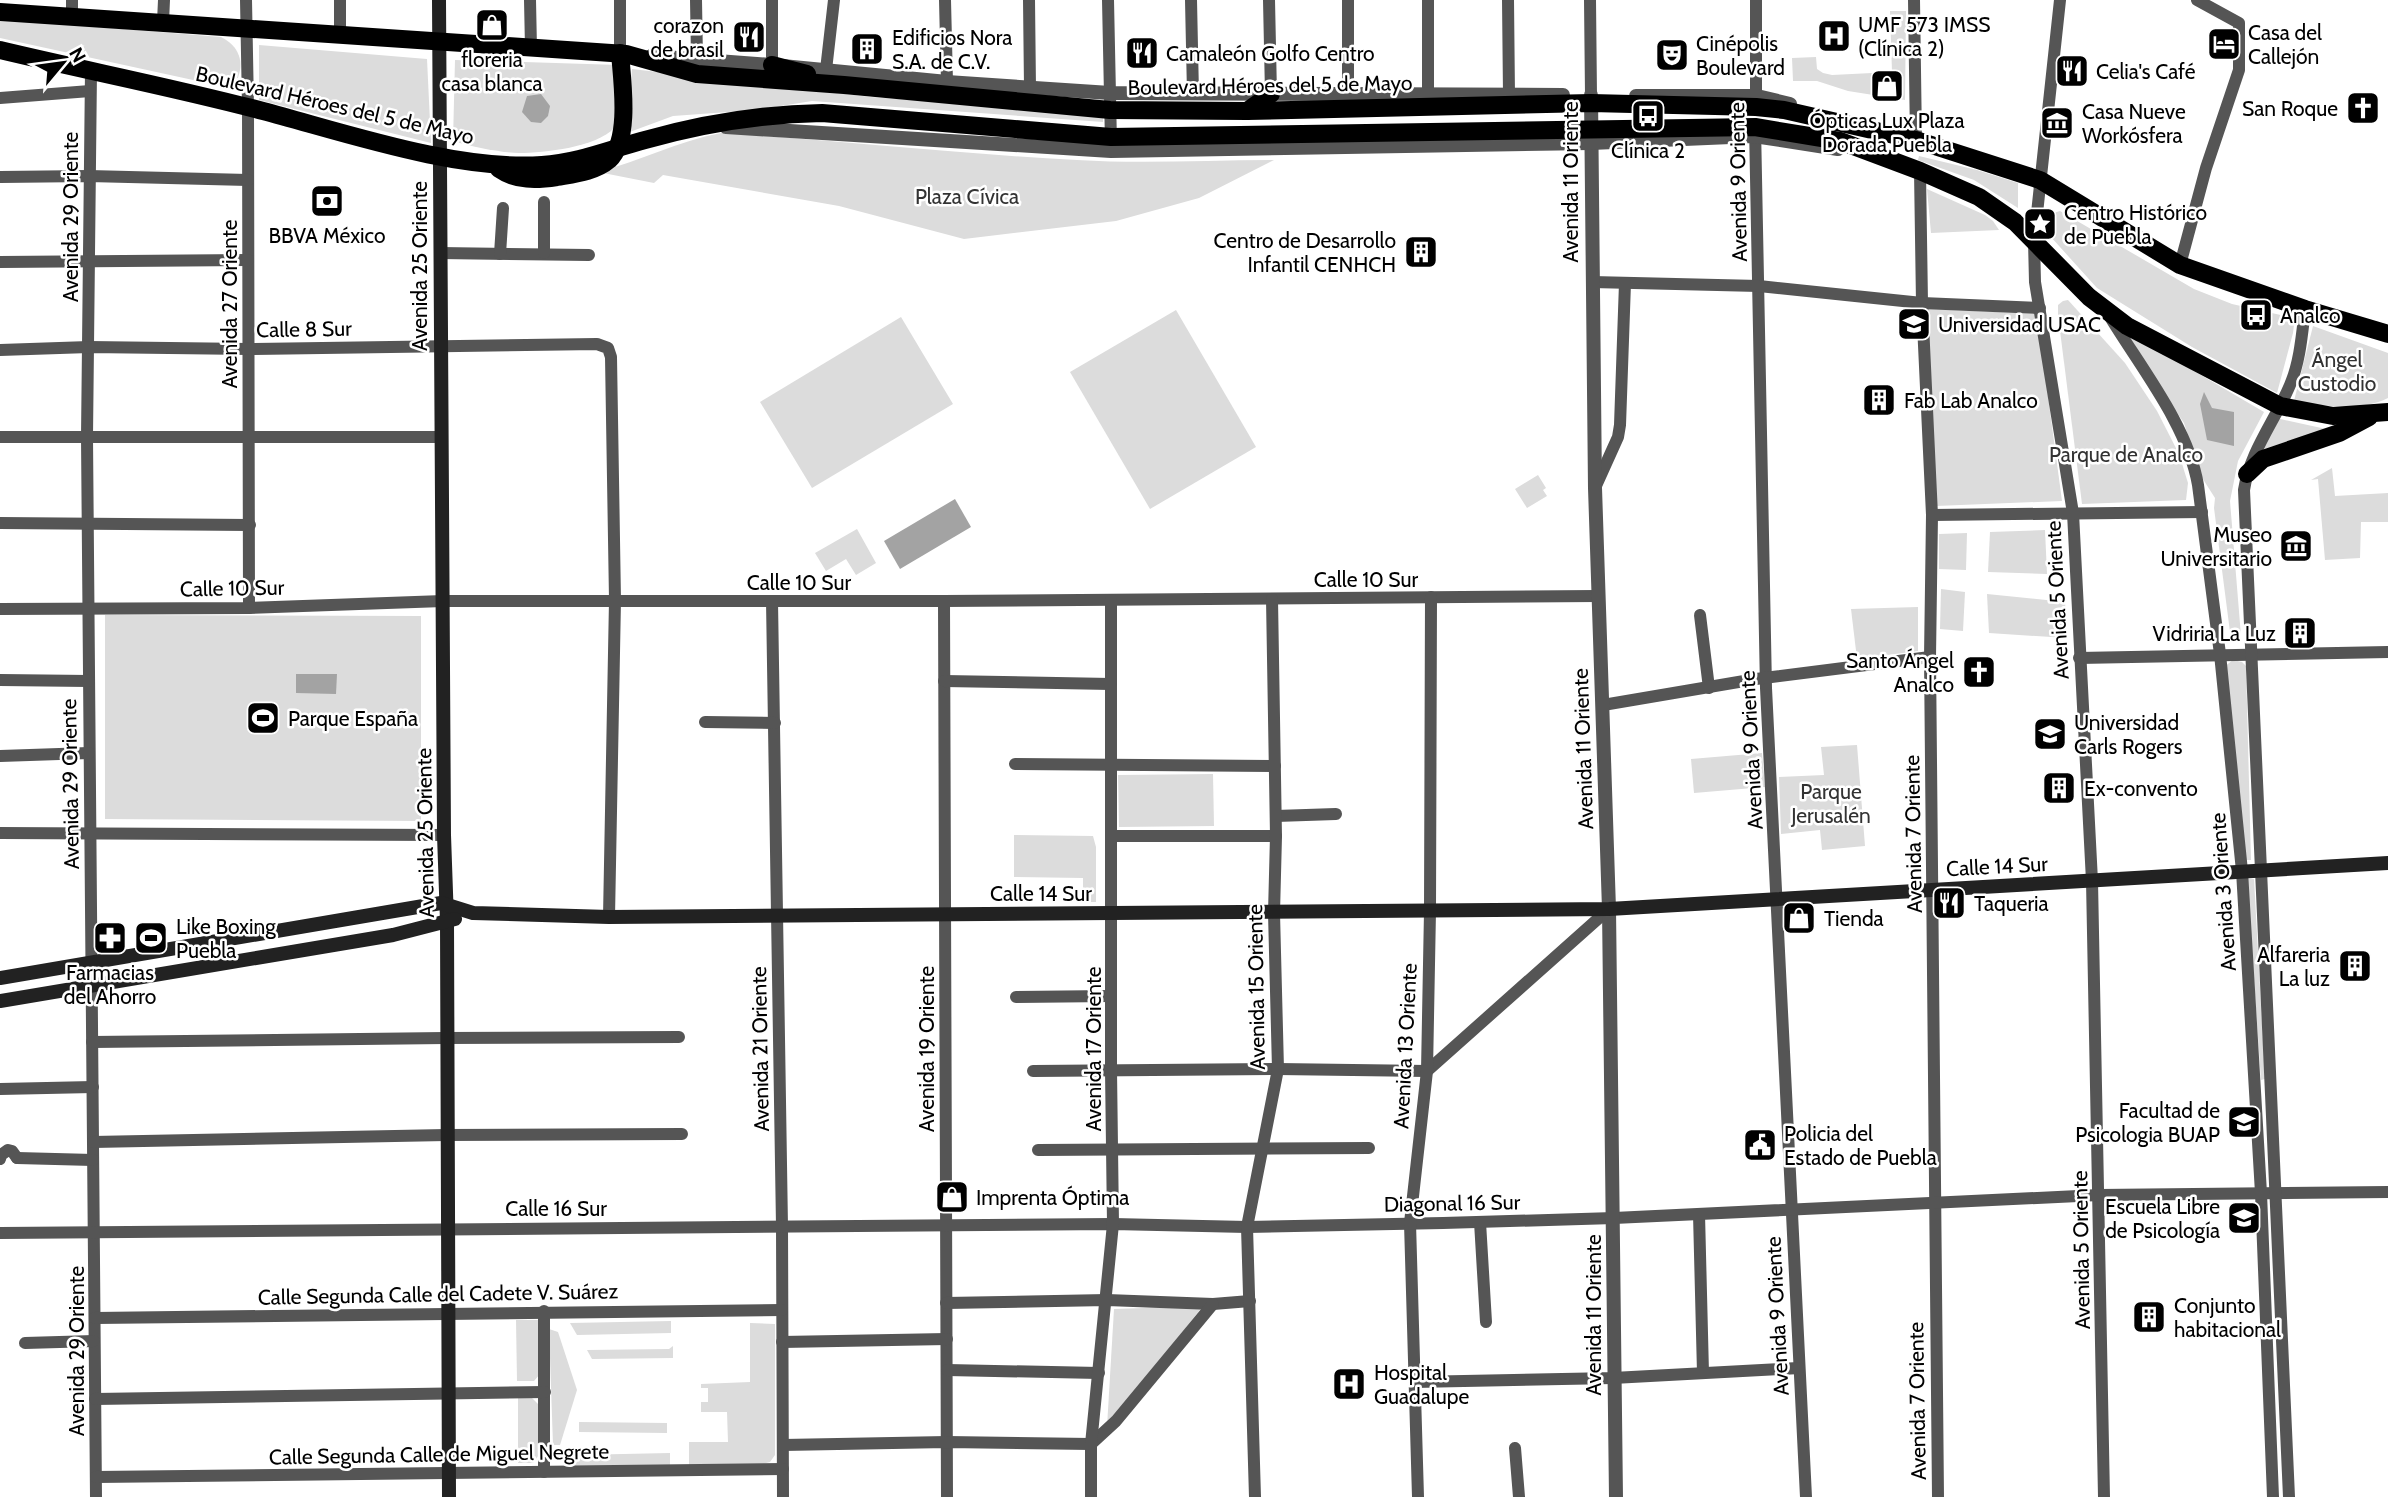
<svg xmlns="http://www.w3.org/2000/svg" width="2388" height="1497" font-family="Cabin,sans-serif">
<style>
.green{fill:#dcdcdc}
.water{fill:#a3a3a3}
.lines{fill:none;stroke-linecap:round;stroke-linejoin:round}
.minor{stroke:#555;stroke-width:12}
.tertiary{stroke:#555;stroke-width:14}
.secondary{stroke:#222;stroke-width:14}
.primary{stroke:#000;stroke-width:18}
.labels{text-anchor:middle;dominant-baseline:central;stroke-width:5;stroke-linejoin:round;paint-order:stroke}
.poi-label{font-size:21px;fill:#000;stroke:#fff;text-anchor:start}
.street-label{font-size:21px;fill:#000;stroke:#fff}
.park-label{font-size:21px;fill:#333;stroke:#fff}
</style>
<rect width="100%" height="100%" fill="#fff"/>
<g class="green">
<path d="M1890,11h16l-1,89 -57,-9 -31,-10h-24l-1,-23 24,-1 1,12 6,4 9,2 60,-3z"/>
<path d="M0,19l221,18c18,9 24,25 16,43l-21,5 -216,-47z"/>
<path d="M259,45l168,14 4,84 -172,-43z"/>
<path d="M455,60l164,5 -5,63c-17,19 -70,25 -95,25 -23,-1 -45,-6 -66,-12z"/>
<path d="M632,69l239,28 232,17v8l-291,-21 -56,9 -83,6 -46,17z"/>
<path d="M721,133c119,7 237,21 356,27 65,4 132,0 197,0l-75,38 -83,23 -152,18 -125,-33 -176,-31 -9,8 -56,-11c42,-11 80,-31 123,-39z"/>
<path d="M1919,156l58,14 41,13v25l-44,-28 -56,-20z"/>
<path d="M1927,189l58,26 8,6 6,9 -68,3z"/>
<path d="M2060,211l134,78 38,15 53,12 9,9 -1,8 -16,60 -85,-46 -95,-59 -56,-62 6,-11z"/>
<path d="M2068,300l57,63 32,48 22,43 9,29 -2,17 -104,4 -24,-189v-10l5,-4z"/>
<path d="M1927,309l110,5 25,187 -126,5z"/>
<path d="M1176,310l80,137 -106,62 -80,-137z"/>
<path d="M901,317l52,87 -141,84 -52,-86z"/>
<path d="M2313,326l75,27v45c-27,14 -65,8 -94,3z"/>
<path d="M2119,327l145,85 -26,49 -8,40 11,135h-6l-5,-4 -16,-124 1,-10 -14,-22 -17,-53z"/>
<path d="M2276,418l50,11 -62,20 -2,-2z"/>
<path d="M2332,468l3,28 53,-3v29h-27l-1,36 -35,2 -7,-81 -7,1z"/>
<path d="M1538,475l8,13 -3,2 4,6 -20,12 -12,-19z"/>
<path d="M857,529l19,34 -20,12 -10,-16 -20,12 -11,-18z"/>
<path d="M2045,530l2,44 -59,-2 2,-40z"/>
<path d="M1967,533l-1,37 -27,-1v-35z"/>
<path d="M1941,589l24,3 -2,39 -23,-2z"/>
<path d="M1987,594l78,8 2,36 -78,-5z"/>
<path d="M1918,607v44l-61,8 -6,-50z"/>
<path d="M105,615l316,1v205l-316,-2z"/>
<path d="M2233,660l9,2 4,4 5,194h-5l-22,-193z"/>
<path d="M1857,745l8,101 -43,4 -2,-20 -39,4 -2,-57 45,-2 -3,-28z"/>
<path d="M1762,753l3,34 -71,6 -3,-34z"/>
<path d="M1213,774l1,52 -95,1 -1,-52z"/>
<path d="M1014,835l79,1 3,11v55h-13v-24l-69,-1z"/>
<path d="M2247,879h7l11,200 -4,1z"/>
<path d="M1203,1306l-96,121 7,-118z"/>
<path d="M516,1320h23l1,54 -6,7h-17z"/>
<path d="M671,1321v12l-94,2 -7,-12z"/>
<path d="M750,1323l25,1v131l-5,7 -16,4h-65v-24h39l-1,-30h-26v-10h7v-14h-7v-4l49,-2z"/>
<path d="M549,1329l9,3 19,58 -17,55h-7z"/>
<path d="M673,1346v12l-81,1 -5,-9 82,-1z"/>
<path d="M518,1398h14l6,6 3,48 -8,11h-15z"/>
<path d="M579,1422l88,1v10l-88,-1z"/>
<path d="M670,1453v14l-98,1 4,-13z"/>
</g>
<g class="water">
<path d="M541,94l9,12 -2,10 -7,7 -10,-1 -9,-10 5,-16z"/>
<path d="M2204,392l8,16 22,4v34l-27,-6 -7,-36z"/>
<path d="M955,499l16,28 -71,42 -16,-28z"/>
<path d="M296,674h41l-1,20 -40,-1z"/>
</g>
<g class="lines">
<g class="minor">
<path d="M72,0v16"/>
<path d="M246,0l2,107 1,501"/>
<path d="M530,0l1,48"/>
<path d="M696,0l1,59"/>
<path d="M772,0v65"/>
<path d="M945,0l2,82"/>
<path d="M1029,0l1,88"/>
<path d="M1108,0l3,143"/>
<path d="M1191,0l2,94"/>
<path d="M1269,0l2,94"/>
<path d="M1428,0v95"/>
<path d="M1508,0l1,95"/>
<path d="M1590,0l1,95"/>
<path d="M1756,0v105"/>
<path d="M1914,0l2,140"/>
<path d="M2060,0l-26,241 1,41 38,231 19,368 12,616"/>
<path d="M163,22l1,-22"/>
<path d="M340,35v-35"/>
<path d="M620,53v-53"/>
<path d="M826,70l8,-70"/>
<path d="M91,71l-4,366 9,1060"/>
<path d="M1348,94v-94"/>
<path d="M0,98l90,-7"/>
<path d="M1755,126l11,562 40,809"/>
<path d="M1920,171l2,132 10,212 -2,142 8,840"/>
<path d="M0,177l89,-1 159,4"/>
<path d="M440,253l149,2"/>
<path d="M544,253v-51"/>
<path d="M500,254l3,-46"/>
<path d="M0,262l248,-2"/>
<path d="M2180,265l26,-97 33,-98v-47l-42,-23"/>
<path d="M1592,282l167,4 163,17 118,5"/>
<path d="M2110,317c31,51 78,109 88,168l22,169 22,217 19,322 12,304"/>
<path d="M0,350l89,-3 160,2 348,-5 11,4 3,9 4,243 -6,317"/>
<path d="M0,437h442"/>
<path d="M1595,488l23,-51 2,-12 5,-142"/>
<path d="M1932,515l270,-3"/>
<path d="M0,523l250,2"/>
<path d="M772,601l10,625 1,271"/>
<path d="M944,601l3,896"/>
<path d="M0,609l249,-1 194,-7h501l654,-5"/>
<path d="M1700,615l9,73"/>
<path d="M2079,658l309,-6"/>
<path d="M0,680l89,1"/>
<path d="M944,681l167,3"/>
<path d="M1603,705l153,-26 174,-22"/>
<path d="M705,722l70,1"/>
<path d="M0,756l89,-3"/>
<path d="M1015,764l260,2"/>
<path d="M1276,816l60,-2"/>
<path d="M0,833l444,2"/>
<path d="M1112,836h164"/>
<path d="M1016,997l95,-1"/>
<path d="M92,1042l353,-4 234,-1"/>
<path d="M1033,1071l245,-2 149,2 182,-162"/>
<path d="M0,1089l93,-2"/>
<path d="M93,1142l353,-7 236,-1"/>
<path d="M1038,1150l331,-2"/>
<path d="M17,1158l76,2"/>
<path d="M0,1159l1,-4 7,-5 4,1 5,7"/>
<path d="M1699,1214l4,159"/>
<path d="M1480,1222l6,100"/>
<path d="M0,1233l1113,-9 134,3 196,-4 171,-5 485,-23 289,-3"/>
<path d="M946,1303l161,-3 106,4 37,-3"/>
<path d="M544,1311v161"/>
<path d="M95,1318l687,-8"/>
<path d="M782,1342l165,-3"/>
<path d="M25,1343l69,-2"/>
<path d="M947,1370l152,3"/>
<path d="M1414,1382l199,-4 186,-10"/>
<path d="M95,1399l450,-7"/>
<path d="M783,1445l164,-3 144,2 25,-23 97,-117"/>
<path d="M1515,1448l4,49"/>
<path d="M96,1477l687,-8"/>
<path d="M1091,1497v-53l22,-220 -2,-154v-470"/>
<path d="M1255,1497l-8,-270 31,-158 -4,-156 2,-77 -4,-237"/>
<path d="M1418,1497l-8,-274 17,-152 3,-160 1,-314"/>
<path d="M2289,1497l-45,-1007c6,-39 31,-69 46,-105 10,-23 12,-51 15,-76"/>
</g>
<g class="tertiary">
<path d="M651,56l121,9 175,17 163,11 453,2"/>
<path d="M1591,95l4,393 14,421 7,588"/>
<path d="M1636,96h121l33,8"/>
<path d="M726,127l385,24 480,-8 163,-7 84,13"/>
</g>
<g class="secondary">
<path d="M439,0l5,835 3,86 2,576"/>
<path d="M0,978l441,-75 32,10 136,4 1000,-8 779,-46"/>
<path d="M0,1001l393,-66 62,-16"/>
</g>
<g class="primary">
<path d="M0,12l626,42 71,20 147,11 266,25 137,1 344,-8 165,4 28,3 132,30 124,40 140,85 125,44 83,25"/>
<path d="M0,50c88,21 176,38 263,61 83,22 194,60 279,54 36,-2 69,-16 103,-25 57,-16 117,-26 177,-27l289,24 644,-10 85,14 80,30 59,26 36,25 74,75 38,29 153,80 53,10 55,-4"/>
<path d="M772,65l35,9"/>
<path d="M1247,111l24,-17"/>
<path d="M499,169c17,12 38,11 58,8 17,-3 38,-5 52,-17 22,-20 13,-80 11,-107"/>
<path d="M2247,474l16,-15 76,-26 30,-16"/>
</g>
</g>
<defs>
<symbol id="shop-square" viewBox="-11 -11 22 22"><rect x="-9" y="-9" width="18" height="18" rx="4" fill="#000" stroke="#fff"/><path d="M-5-2.5h2.3a2.7 3.5 0 0 1 5.4 0H5L5.5 6h-11ZM-1.5-2.5h3a1.5 2.3 0 0 0-3 0Z" fill="#fff"/></symbol>
<symbol id="hospital-square" viewBox="-11 -11 22 22"><rect x="-9" y="-9" width="18" height="18" rx="4" fill="#000" stroke="#fff"/><path d="M-5-5h3v3.5h4V-5h3V5h-3V1.5h-4V5h-3Z" fill="#fff"/></symbol>
<symbol id="restaurant-square" viewBox="-11 -11 22 22"><rect x="-9" y="-9" width="18" height="18" rx="4" fill="#000" stroke="#fff"/><path d="M-5-6h1v4h1v-4h1v4h1v-4h1v5L-1.5 .5V6h-2V.5L-5-1ZM5-6V6H3V1.5H1.5Q1.5-4 5-6Z" fill="#fff"/></symbol>
<symbol id="hotel-square" viewBox="-11 -11 22 22"><rect x="-9" y="-9" width="18" height="18" rx="4" fill="#000" stroke="#fff"/><path d="M-6-4.5h1.5V1H6V5H4.5V3h-9V5H-6ZM-4 0a1.8 1.8 0 1 1 3.6 0ZM.5 0V-2.5h3Q6-2.5 6 0Z" fill="#fff"/></symbol>
<symbol id="building-square" viewBox="-11 -11 22 22"><rect x="-9" y="-9" width="18" height="18" rx="4" fill="#000" stroke="#fff"/><path d="M-4-6H4V6H1V3H-1V6H-4ZM-2.5-4.3h1.7v1.8h-1.7ZM.8-4.3h1.7v1.8H.8ZM-2.5-1h1.7V.8h-1.7ZM.8-1h1.7V.8H.8Z" fill="#fff"/></symbol>
<symbol id="theatre-square" viewBox="-11 -11 22 22"><rect x="-9" y="-9" width="18" height="18" rx="4" fill="#000" stroke="#fff"/><path d="M-5-5.5Q0-4 5-5.5V0Q5 5 0 6Q-5 5-5 0ZM-3.3-2.5H-1v1.5H-3.3ZM1-2.5H3.3v1.5H1ZM-2.8 1Q0 5.5 2.8 1Z" fill="#fff"/></symbol>
<symbol id="church-square" viewBox="-11 -11 22 22"><rect x="-9" y="-9" width="18" height="18" rx="4" fill="#000" stroke="#fff"/><path d="M-1.2-6h2.4v3.5h3.3v2.4h-3.3V6h-2.4V-.1h-3.3v-2.4h3.3Z" fill="#fff"/></symbol>
<symbol id="bus-square" viewBox="-11 -11 22 22"><rect x="-9" y="-9" width="18" height="18" rx="4" fill="#000" stroke="#fff"/><path d="M-5-6H5V4H4V6H2V4H-2V6H-4V4H-5ZM-3.5-4V0h7V-4ZM-3.5 1.2v1.5H-2V1.2ZM2 1.2v1.5H3.5V1.2Z" fill="#fff"/></symbol>
<symbol id="museum-square" viewBox="-11 -11 22 22"><rect x="-9" y="-9" width="18" height="18" rx="4" fill="#000" stroke="#fff"/><path d="M0-6L6-3V-2H-6V-3ZM-5-1h2V3h-2ZM-1-1h2V3h-2ZM3-1h2V3H3ZM-6 4H6V6H-6Z" fill="#fff"/></symbol>
<symbol id="bank-square" viewBox="-11 -11 22 22"><rect x="-9" y="-9" width="18" height="18" rx="4" fill="#000" stroke="#fff"/><path d="M-6-4H6V4H-6ZM0-2.3a2.3 2.3 0 1 0 0 4.6a2.3 2.3 0 1 0 0-4.6Z" fill="#fff"/></symbol>
<symbol id="sight-square" viewBox="-11 -11 22 22"><rect x="-9" y="-9" width="18" height="18" rx="4" fill="#000" stroke="#fff"/><path d="M0-6L1.8-2.2L6-1.7L2.9 1.2L3.7 5.4L0 3.3L-3.7 5.4L-2.9 1.2L-6-1.7L-1.8-2.2Z" fill="#fff"/></symbol>
<symbol id="university-square" viewBox="-11 -11 22 22"><rect x="-9" y="-9" width="18" height="18" rx="4" fill="#000" stroke="#fff"/><path d="M0-5L7-2L0 1L-7-2ZM-4 1L0 2.5L4 1V4Q0 6-4 4Z" fill="#fff"/></symbol>
<symbol id="stadium-square" viewBox="-11 -11 22 22"><rect x="-9" y="-9" width="18" height="18" rx="4" fill="#000" stroke="#fff"/><path d="M0-5a6.5 5 0 1 0 0 10a6.5 5 0 1 0 0-10ZM-3.5-1.8h7v3.6h-7Z" fill="#fff"/></symbol>
<symbol id="pharmacy-square" viewBox="-11 -11 22 22"><rect x="-9" y="-9" width="18" height="18" rx="4" fill="#000" stroke="#fff"/><path d="M-2-6h4v4h4v4h-4v4h-4v-4h-4v-4h4Z" fill="#fff"/></symbol>
<symbol id="civic-square" viewBox="-11 -11 22 22"><rect x="-9" y="-9" width="18" height="18" rx="4" fill="#000" stroke="#fff"/><path d="M-.6-6.5H3V-4.5H.6V-3L4-1V1h2V6H-6V1h2V-1L-.6-3ZM-1.2 2.5V6h2.4V2.5Z" fill="#fff"/></symbol>
</defs>
<g fill-rule="evenodd">
<use href="#shop-square" x="473" y="6" width="38" height="38"/>
<use href="#hospital-square" x="1815" y="17" width="38" height="38"/>
<use href="#restaurant-square" x="730" y="18" width="38" height="38"/>
<use href="#hotel-square" x="2205" y="25" width="38" height="38"/>
<use href="#building-square" x="848" y="30" width="38" height="38"/>
<use href="#restaurant-square" x="1123" y="34" width="38" height="38"/>
<use href="#theatre-square" x="1653" y="36" width="38" height="38"/>
<use href="#restaurant-square" x="2053" y="52" width="38" height="38"/>
<use href="#shop-square" x="1868" y="67" width="38" height="38"/>
<use href="#church-square" x="2344" y="89" width="38" height="38"/>
<use href="#bus-square" x="1629" y="97" width="38" height="38"/>
<use href="#museum-square" x="2038" y="104" width="38" height="38"/>
<use href="#bank-square" x="308" y="182" width="38" height="38"/>
<use href="#sight-square" x="2021" y="205" width="38" height="38"/>
<use href="#building-square" x="1402" y="233" width="38" height="38"/>
<use href="#bus-square" x="2237" y="296" width="38" height="38"/>
<use href="#university-square" x="1895" y="305" width="38" height="38"/>
<use href="#building-square" x="1860" y="381" width="38" height="38"/>
<use href="#museum-square" x="2277" y="527" width="38" height="38"/>
<use href="#building-square" x="2281" y="614" width="38" height="38"/>
<use href="#church-square" x="1960" y="653" width="38" height="38"/>
<use href="#stadium-square" x="244" y="699" width="38" height="38"/>
<use href="#university-square" x="2031" y="715" width="38" height="38"/>
<use href="#building-square" x="2040" y="769" width="38" height="38"/>
<use href="#restaurant-square" x="1930" y="884" width="38" height="38"/>
<use href="#shop-square" x="1780" y="899" width="38" height="38"/>
<use href="#pharmacy-square" x="91" y="919" width="38" height="38"/>
<use href="#stadium-square" x="132" y="919" width="38" height="38"/>
<use href="#building-square" x="2336" y="947" width="38" height="38"/>
<use href="#university-square" x="2225" y="1103" width="38" height="38"/>
<use href="#civic-square" x="1741" y="1126" width="38" height="38"/>
<use href="#shop-square" x="933" y="1178" width="38" height="38"/>
<use href="#university-square" x="2225" y="1199" width="38" height="38"/>
<use href="#building-square" x="2130" y="1298" width="38" height="38"/>
<use href="#hospital-square" x="1330" y="1365" width="38" height="38"/>
</g>
<g class="labels">
<g class="poi-label">
<text x="1858" y="24">UMF 573 IMSS<tspan x="1858" dy="24">(Clínica 2)</tspan></text>
<text x="724" y="25" text-anchor="end">corazon<tspan x="724" dy="24">de brasil</tspan></text>
<text x="2248" y="32">Casa del<tspan x="2248" dy="24">Callejón</tspan></text>
<text x="892" y="37">Edificios Nora<tspan x="892" dy="24">S.A. de C.V.</tspan></text>
<text x="1696" y="43">Cinépolis<tspan x="1696" dy="24">Boulevard</tspan></text>
<text x="1166" y="53">Camaleón Golfo Centro</text>
<text x="492" y="59" text-anchor="middle">floreria<tspan x="492" dy="24">casa blanca</tspan></text>
<text x="2096" y="71">Celia's Café</text>
<text x="2338" y="108" text-anchor="end">San Roque</text>
<text x="2082" y="111">Casa Nueve<tspan x="2082" dy="24">Workósfera</tspan></text>
<text x="1887" y="120" text-anchor="middle">Ópticas Lux Plaza<tspan x="1887" dy="24">Dorada Puebla</tspan></text>
<text x="1648" y="150" text-anchor="middle">Clínica 2</text>
<text x="2064" y="212">Centro Histórico<tspan x="2064" dy="24">de Puebla</tspan></text>
<text x="327" y="235" text-anchor="middle">BBVA México</text>
<text x="1396" y="240" text-anchor="end">Centro de Desarrollo<tspan x="1396" dy="24">Infantil CENHCH</tspan></text>
<text x="2280" y="315">Analco</text>
<text x="1938" y="324">Universidad USAC</text>
<text x="1904" y="400">Fab Lab Analco</text>
<text x="2272" y="534" text-anchor="end">Museo<tspan x="2272" dy="24">Universitario</tspan></text>
<text x="2276" y="633" text-anchor="end">Vidriria La Luz</text>
<text x="1954" y="660" text-anchor="end">Santo Ángel<tspan x="1954" dy="24">Analco</tspan></text>
<text x="288" y="718">Parque España</text>
<text x="2074" y="722">Universidad<tspan x="2074" dy="24">Carls Rogers</tspan></text>
<text x="2084" y="788">Ex-convento</text>
<text x="1974" y="903">Taqueria</text>
<text x="1824" y="918">Tienda</text>
<text x="176" y="926">Like Boxing<tspan x="176" dy="24">Puebla</tspan></text>
<text x="2330" y="954" text-anchor="end">Alfareria<tspan x="2330" dy="24">La luz</tspan></text>
<text x="110" y="972" text-anchor="middle">Farmacias<tspan x="110" dy="24">del Ahorro</tspan></text>
<text x="2220" y="1110" text-anchor="end">Facultad de<tspan x="2220" dy="24">Psicologia BUAP</tspan></text>
<text x="1784" y="1133">Policia del<tspan x="1784" dy="24">Estado de Puebla</tspan></text>
<text x="976" y="1197">Imprenta Óptima</text>
<text x="2220" y="1206" text-anchor="end">Escuela Libre<tspan x="2220" dy="24">de Psicología</tspan></text>
<text x="2174" y="1305">Conjunto<tspan x="2174" dy="24">habitacional</tspan></text>
<text x="1374" y="1372">Hospital<tspan x="1374" dy="24">Guadalupe</tspan></text>
</g>
<g class="street-label">
<text transform="translate(1270 85) rotate(-1)">Boulevard Héroes del 5 de Mayo</text>
<text transform="translate(335 105) rotate(13)">Boulevard Héroes del 5 de Mayo</text>
<text transform="translate(1570 182) rotate(-90)">Avenida 11 Oriente</text>
<text transform="translate(1738 182) rotate(-91)">Avenida 9 Oriente</text>
<text transform="translate(70 217) rotate(-90)">Avenida 29 Oriente</text>
<text transform="translate(419 266) rotate(-90)">Avenida 25 Oriente</text>
<text transform="translate(229 304) rotate(-90)">Avenida 27 Oriente</text>
<text transform="translate(304 329) rotate(-1)">Calle 8 Sur</text>
<text x="1366" y="579">Calle 10 Sur</text>
<text x="799" y="582">Calle 10 Sur</text>
<text transform="translate(232 588) rotate(-1)">Calle 10 Sur</text>
<text transform="translate(2057 600) rotate(-93)">Avenida 5 Oriente</text>
<text transform="translate(1583 749) rotate(-92)">Avenida 11 Oriente</text>
<text transform="translate(1751 750) rotate(-93)">Avenida 9 Oriente</text>
<text transform="translate(70 784) rotate(-91)">Avenida 29 Oriente</text>
<text transform="translate(425 833) rotate(-91)">Avenida 25 Oriente</text>
<text transform="translate(1913 834) rotate(-91)">Avenida 7 Oriente</text>
<text transform="translate(1997 866) rotate(-3)">Calle 14 Sur</text>
<text transform="translate(2223 892) rotate(-94)">Avenida 3 Oriente</text>
<text x="1041" y="893">Calle 14 Sur</text>
<text transform="translate(1256 987) rotate(-91)">Avenida 15 Oriente</text>
<text transform="translate(1405 1046) rotate(-87)">Avenida 13 Oriente</text>
<text transform="translate(760 1049) rotate(-91)">Avenida 21 Oriente</text>
<text transform="translate(926 1049) rotate(-90)">Avenida 19 Oriente</text>
<text transform="translate(1093 1049) rotate(-90)">Avenida 17 Oriente</text>
<text transform="translate(1452 1203) rotate(-1)">Diagonal 16 Sur</text>
<text x="556" y="1208">Calle 16 Sur</text>
<text transform="translate(2081 1250) rotate(-91)">Avenida 5 Oriente</text>
<text transform="translate(438 1294) rotate(-1)">Calle Segunda Calle del Cadete V. Suárez</text>
<text transform="translate(1593 1315) rotate(-90)">Avenida 11 Oriente</text>
<text transform="translate(1777 1316) rotate(-93)">Avenida 9 Oriente</text>
<text transform="translate(76 1351) rotate(-90)">Avenida 29 Oriente</text>
<text transform="translate(1917 1401) rotate(-91)">Avenida 7 Oriente</text>
<text transform="translate(439 1454) rotate(-1)">Calle Segunda Calle de Miguel Negrete</text>
</g>
<g class="park-label">
<text x="967" y="196">Plaza Cívica</text>
<text x="2337" y="359">Ángel<tspan x="2337" dy="24">Custodio</tspan></text>
<text x="2126" y="454">Parque de Analco</text>
<text x="1831" y="791">Parque<tspan x="1831" dy="24">Jerusalén</tspan></text>
</g>
</g>
<g transform="translate(63 63) rotate(61)" stroke="#ffffff" stroke-width="5" paint-order="stroke">
<path d="M0-5L12 26L0 18L-12 26Z" fill="#000000"/>
<text y="-10" font-size="19" font-weight="bold" text-anchor="middle" fill="#000000">N</text>
</g>
</svg>
